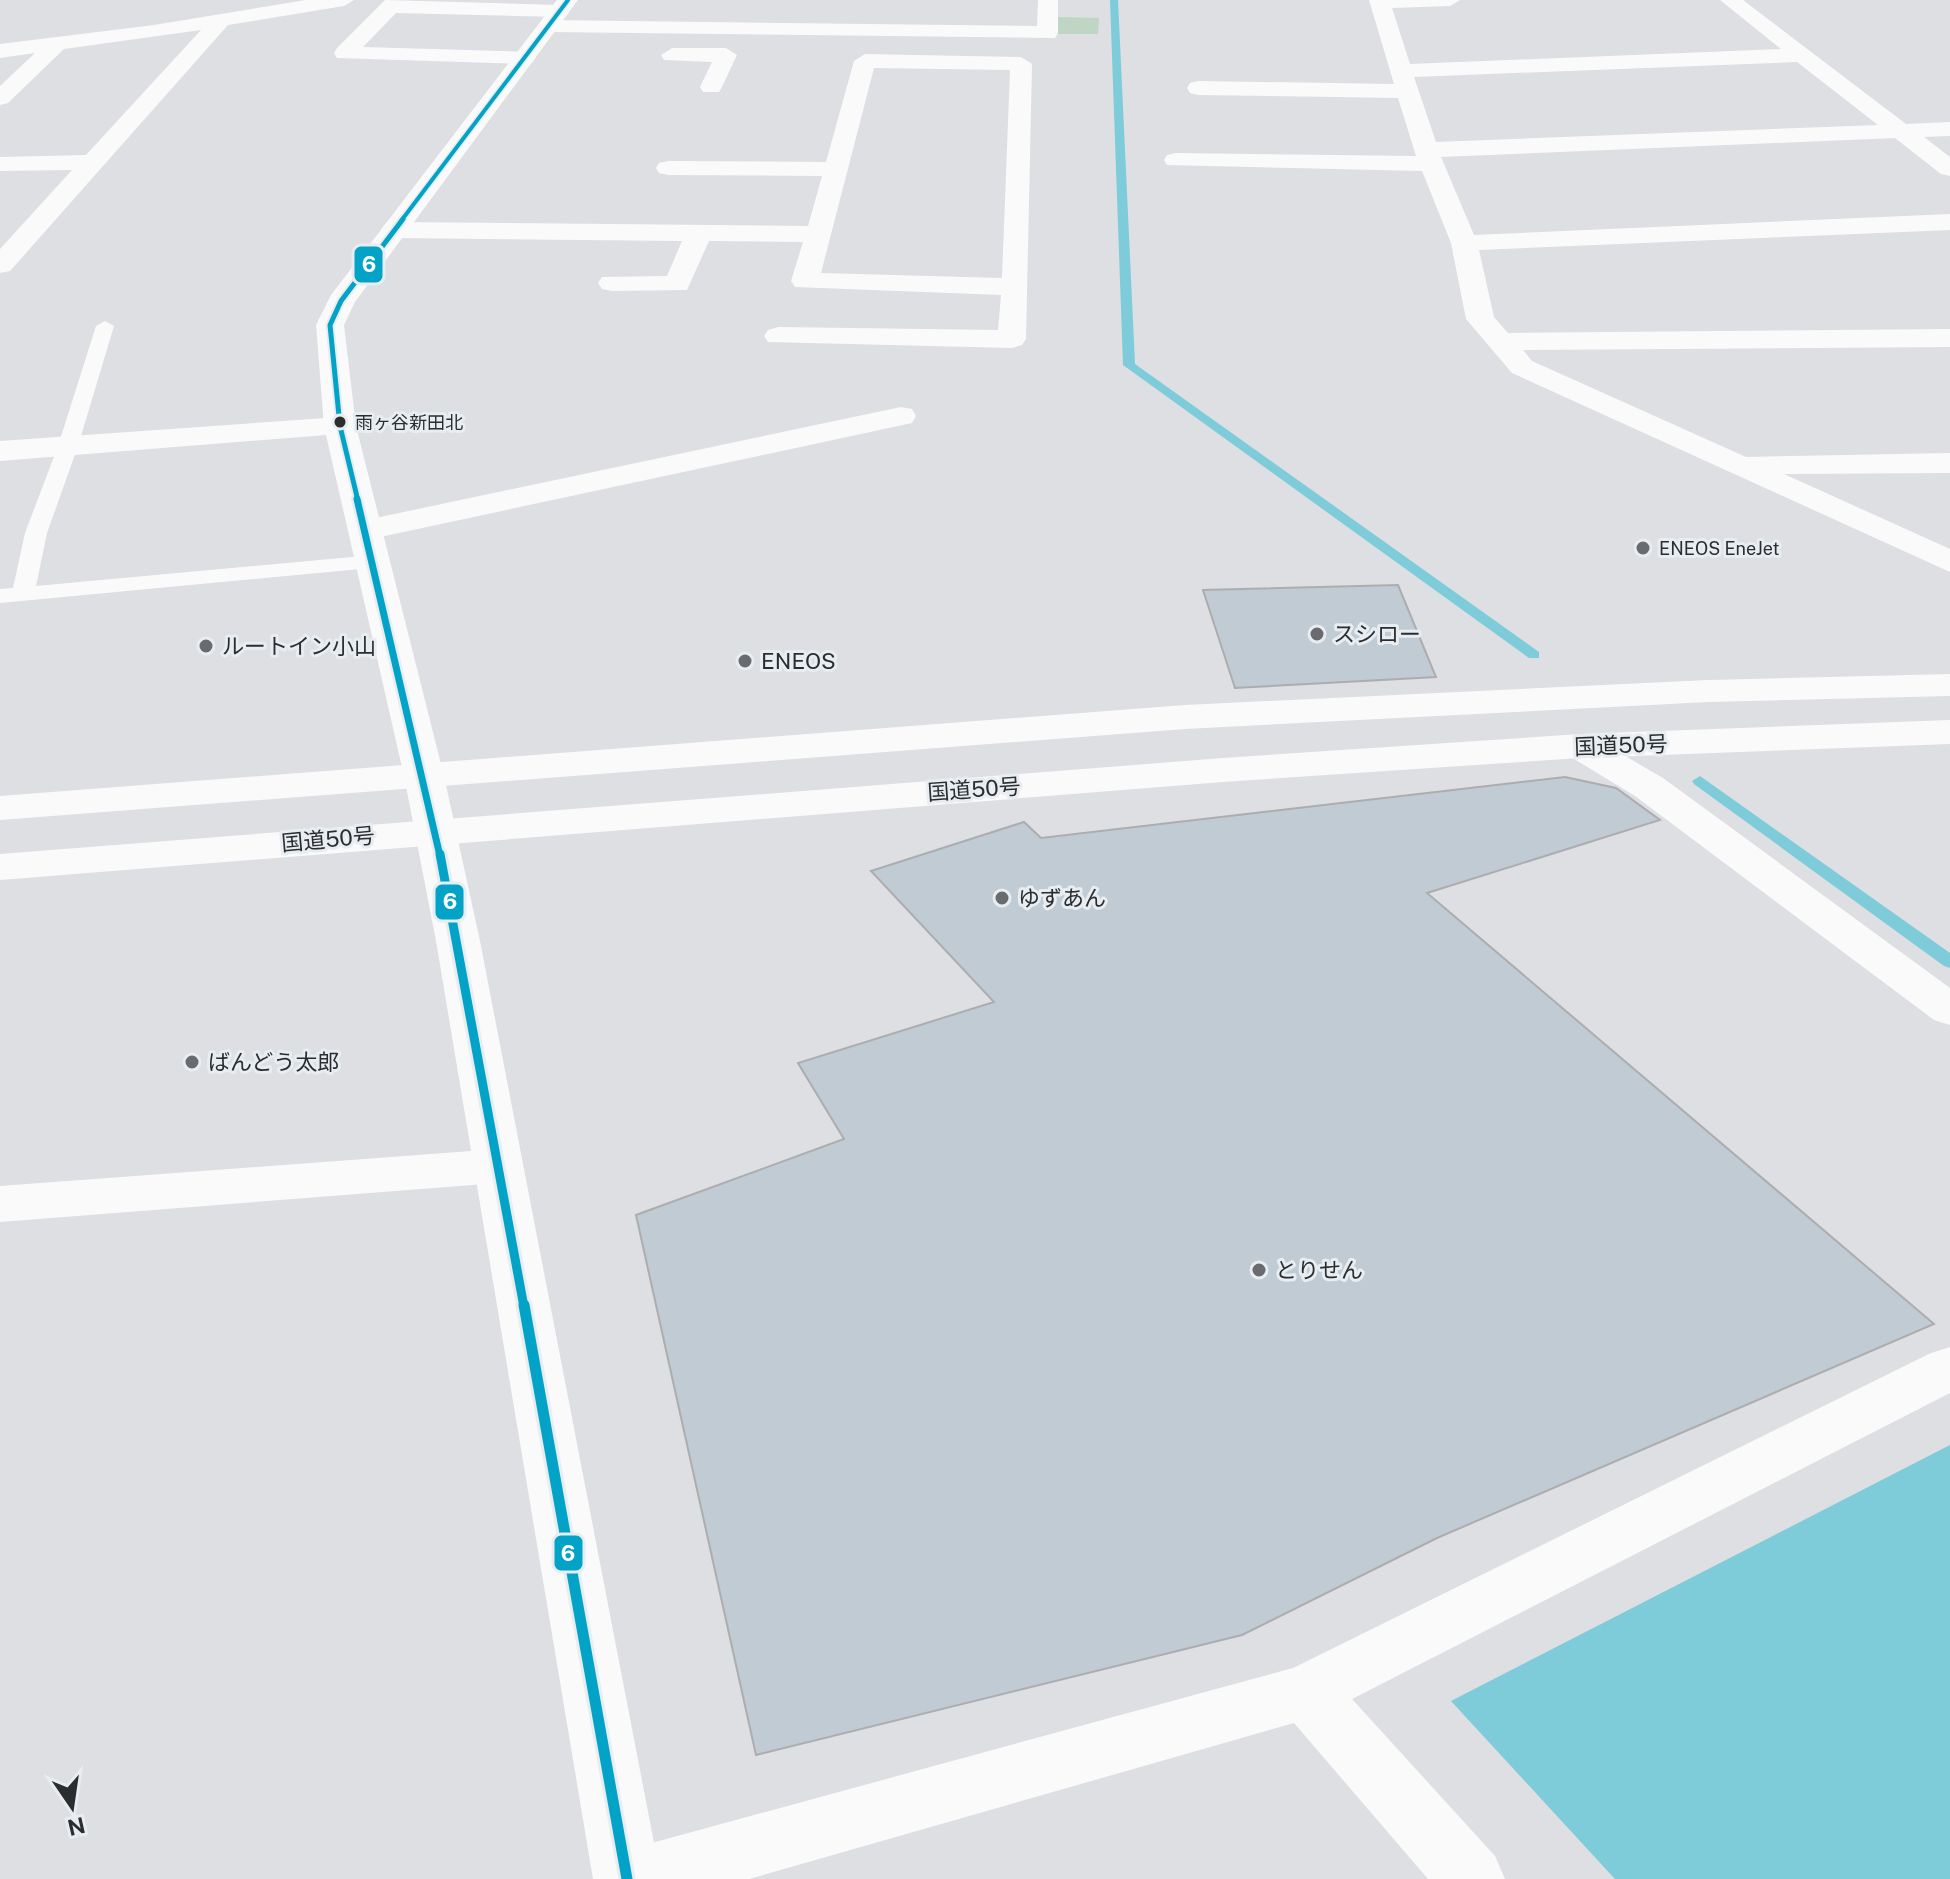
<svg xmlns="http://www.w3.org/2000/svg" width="1950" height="1879" font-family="'Public Sans','Noto Sans JP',sans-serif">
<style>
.green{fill:#bfd6c5}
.water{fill:#7ecbda}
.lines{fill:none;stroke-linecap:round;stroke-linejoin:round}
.stream{fill:#7ecbda;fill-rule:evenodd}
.building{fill:#c1cbd4;stroke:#acadaf;stroke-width:2}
.service{fill:#fafafb;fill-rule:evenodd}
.minor{fill:#fafafb;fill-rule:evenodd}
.tertiary{fill:#fafafb;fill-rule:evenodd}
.trunk{fill:#fafafb;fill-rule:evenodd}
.bus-1-far4-casing{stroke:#e8edf1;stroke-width:7}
.bus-1-far3-casing{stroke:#e8edf1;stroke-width:9}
.bus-1-far2-casing{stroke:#e8edf1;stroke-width:12}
.bus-1-far1-casing{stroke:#e8edf1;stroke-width:15}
.bus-1-casing{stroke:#e8edf1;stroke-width:17}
.bus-1-far4{stroke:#02a3c6;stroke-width:4}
.bus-1-far3{stroke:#02a3c6;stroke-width:5}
.bus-1-far2{stroke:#02a3c6;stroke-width:7}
.bus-1-far1{stroke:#02a3c6;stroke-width:9}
.bus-1{stroke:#02a3c6;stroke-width:11}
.bus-dot{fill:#2b2d2f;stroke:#e8edf1;stroke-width:3}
.poi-dot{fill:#696b6e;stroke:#e8edf1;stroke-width:3}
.labels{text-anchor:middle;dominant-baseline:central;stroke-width:6;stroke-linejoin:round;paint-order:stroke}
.far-bus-label{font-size:18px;fill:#2b2d2f;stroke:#e8edf1;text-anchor:start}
.far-poi-label{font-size:18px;fill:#2b2d2f;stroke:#e8edf1;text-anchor:start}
.poi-label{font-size:22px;fill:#2b2d2f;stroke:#e8edf1;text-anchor:start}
.street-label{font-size:22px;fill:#2b2d2f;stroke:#e8edf1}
.line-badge{stroke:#e8edf1;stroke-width:3}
.badge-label{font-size:22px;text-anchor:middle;font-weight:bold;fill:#fff}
</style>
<rect width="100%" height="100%" fill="#dddfe2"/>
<path class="green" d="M1058,17l41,1 -1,16h-41z"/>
<path class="water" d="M1950,1445v434h-335l-164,-178z"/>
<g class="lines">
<g class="stream">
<path d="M1110,0h8l17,364 404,288v6h-10l-406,-293z"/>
<path d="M1700,776l250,177v15l-6,-2 -250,-182 -2,-3z"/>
</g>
</g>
<g class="building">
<path d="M1398,585l38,92 -201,11 -32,-98z"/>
<path d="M1565,777l51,11 44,32 -233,73 507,431 -497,214 -195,97 -486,120 -120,-540 208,-76 -46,-76 196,-61 -123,-131 153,-49 17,16z"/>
</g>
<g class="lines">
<path class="service" d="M105,321l9,5 -36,120 -31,87 -11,53 338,-31 11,7 -3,5 -382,36v-14l13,-1 12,-55 33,-87 38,-120z"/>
<g class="minor">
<path d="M306,0h48l-10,6 -116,19 -218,246 -10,2v-24l72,-79 -72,1v-14l86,-2 115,-125 -137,19 -56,54 -8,2v-19l35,-33 -35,5v-14l154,-19z"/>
<path d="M385,0l174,5 10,6 -10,6 -163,-4 -33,34 170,5 3,5 -3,5 -8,2 -188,-6 -3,-5 3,-5z"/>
<path d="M1038,0h20v33l-3,5 -507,-6 -11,-6 11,-6 489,6z"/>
<path d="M1369,0h91l-10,6 -58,2 18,56 371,-15 -61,-49h23l163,124 44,-2v14l-26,1 26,20v19l-9,-2 -46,-36 -454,19 33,78 476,-21v16l-471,20 15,67 14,16 442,-4v18l-427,3 9,11 214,96 204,-4v20l-166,1 166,75v23l-438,-199 -46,-54 -15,-76 -29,-72 -255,-6 -3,-5 3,-5 9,-2 240,3 -18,-58 -200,-3 -8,-2 -3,-5 3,-5 8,-2 196,3zM1797,62l81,63 -442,17 -22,-65z"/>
<path d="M672,48h54l11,7 -15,32 -3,5h-16l-3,-5 12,-25 -48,-2 -3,-5z"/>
<path d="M865,54l156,3 11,7 -6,275 -4,6 -10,3 -244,-6 -4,-6 4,-6 10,-3 220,3 3,-35 -206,-8 -4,-6 12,-39 -94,-1 -22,49 -75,1 -10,-2 -4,-6 4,-6 65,-1 15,-35 -288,-3 -9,-2 -4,-6 4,-6 9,-2 414,4 14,-50 -154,-1 -9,-2 -3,-5 3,-5 9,-2 158,1 28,-101zM874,68l136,2 -8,208 -181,-5z"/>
<path d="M901,407l11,2 4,7 -4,7 -546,117 -12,-3 -5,-7 5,-7 12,-3z"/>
<path d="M340,417l11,2 5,7 -5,7 -351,28v-20z"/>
<path d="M1580,734l14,4 69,40 287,210v37l-16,-5 -299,-224 -69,-42 -6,-8 6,-8z"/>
<path d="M498,1149l18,5 7,12 -7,12 -18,5 -498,39v-36z"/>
<path d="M1950,1347v46l-598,306 143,157 10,23h-77l-134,-156 -545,156h-146l10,-23 24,-9 656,-179 638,-315z"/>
</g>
<path class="tertiary" d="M557,0h21l-223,302 -11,23 12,101 88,350 36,165 181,938h-68l-157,-938 -32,-165 -80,-350 -8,-101 15,-30z"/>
<g class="trunk">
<path d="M1950,674v22l-242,6 -523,27 -1185,91v-24l1185,-91 523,-25z"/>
<path d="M1950,720v24l-370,14 -357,24 -1223,98v-26l1223,-96 357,-24z"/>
</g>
<defs>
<path id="bus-1-far4" d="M401,221l167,-221"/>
<path id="bus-1-far3" d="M358,501l-18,-75 -10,-101 11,-24 62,-82"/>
<path id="bus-1-far2" d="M357,499l83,357"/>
<path id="bus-1-far1" d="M440,854l84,453"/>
<path id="bus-1" d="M524,1305l103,574"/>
</defs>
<use href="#bus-1-far4" class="bus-1-far4-casing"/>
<use href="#bus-1-far3" class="bus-1-far3-casing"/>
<use href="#bus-1-far2" class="bus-1-far2-casing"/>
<use href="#bus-1-far1" class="bus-1-far1-casing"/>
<use href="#bus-1" class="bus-1-casing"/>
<use href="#bus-1-far4" class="bus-1-far4"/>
<use href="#bus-1-far3" class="bus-1-far3"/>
<use href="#bus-1-far2" class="bus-1-far2"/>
<use href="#bus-1-far1" class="bus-1-far1"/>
<use href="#bus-1" class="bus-1"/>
</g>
<circle class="bus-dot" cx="340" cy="422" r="7"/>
<g class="poi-dot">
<circle cx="1643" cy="548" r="8"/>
<circle cx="1317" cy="634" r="8"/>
<circle cx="206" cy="646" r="8"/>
<circle cx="745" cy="661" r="8"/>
<circle cx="1002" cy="898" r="8"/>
<circle cx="192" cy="1062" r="8"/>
<circle cx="1259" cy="1270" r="8"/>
</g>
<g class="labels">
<g class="far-bus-label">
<text x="355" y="422">雨ヶ谷新田北</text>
</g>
<g class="far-poi-label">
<text x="1659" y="548">ENEOS EneJet</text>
</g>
<g class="poi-label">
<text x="1333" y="634">スシロー</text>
<text x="222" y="646">ルートイン小山</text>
<text x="761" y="661">ENEOS</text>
<text x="1018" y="898">ゆずあん</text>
<text x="208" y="1062">ばんどう太郎</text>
<text x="1275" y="1270">とりせん</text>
</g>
<g class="street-label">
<text transform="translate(1621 745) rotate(-2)">国道50号</text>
<text transform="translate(974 789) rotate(-4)">国道50号</text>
<text transform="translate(328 839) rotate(-5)">国道50号</text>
</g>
</g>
<g class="line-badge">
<rect x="353" y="245" width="31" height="39" rx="8" fill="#02a3c6"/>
<rect x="434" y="883" width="31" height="38" rx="8" fill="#02a3c6"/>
<rect x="553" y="1534" width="31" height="38" rx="8" fill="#02a3c6"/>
</g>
<g class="badge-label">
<text x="369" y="272">6</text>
<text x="450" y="909">6</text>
<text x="568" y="1561">6</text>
</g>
<g transform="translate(72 1807) rotate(167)" stroke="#e8edf1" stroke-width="6" paint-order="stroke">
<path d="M0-6L14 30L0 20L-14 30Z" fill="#2b2d2f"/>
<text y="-12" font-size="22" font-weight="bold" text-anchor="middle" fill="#2b2d2f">N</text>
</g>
</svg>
